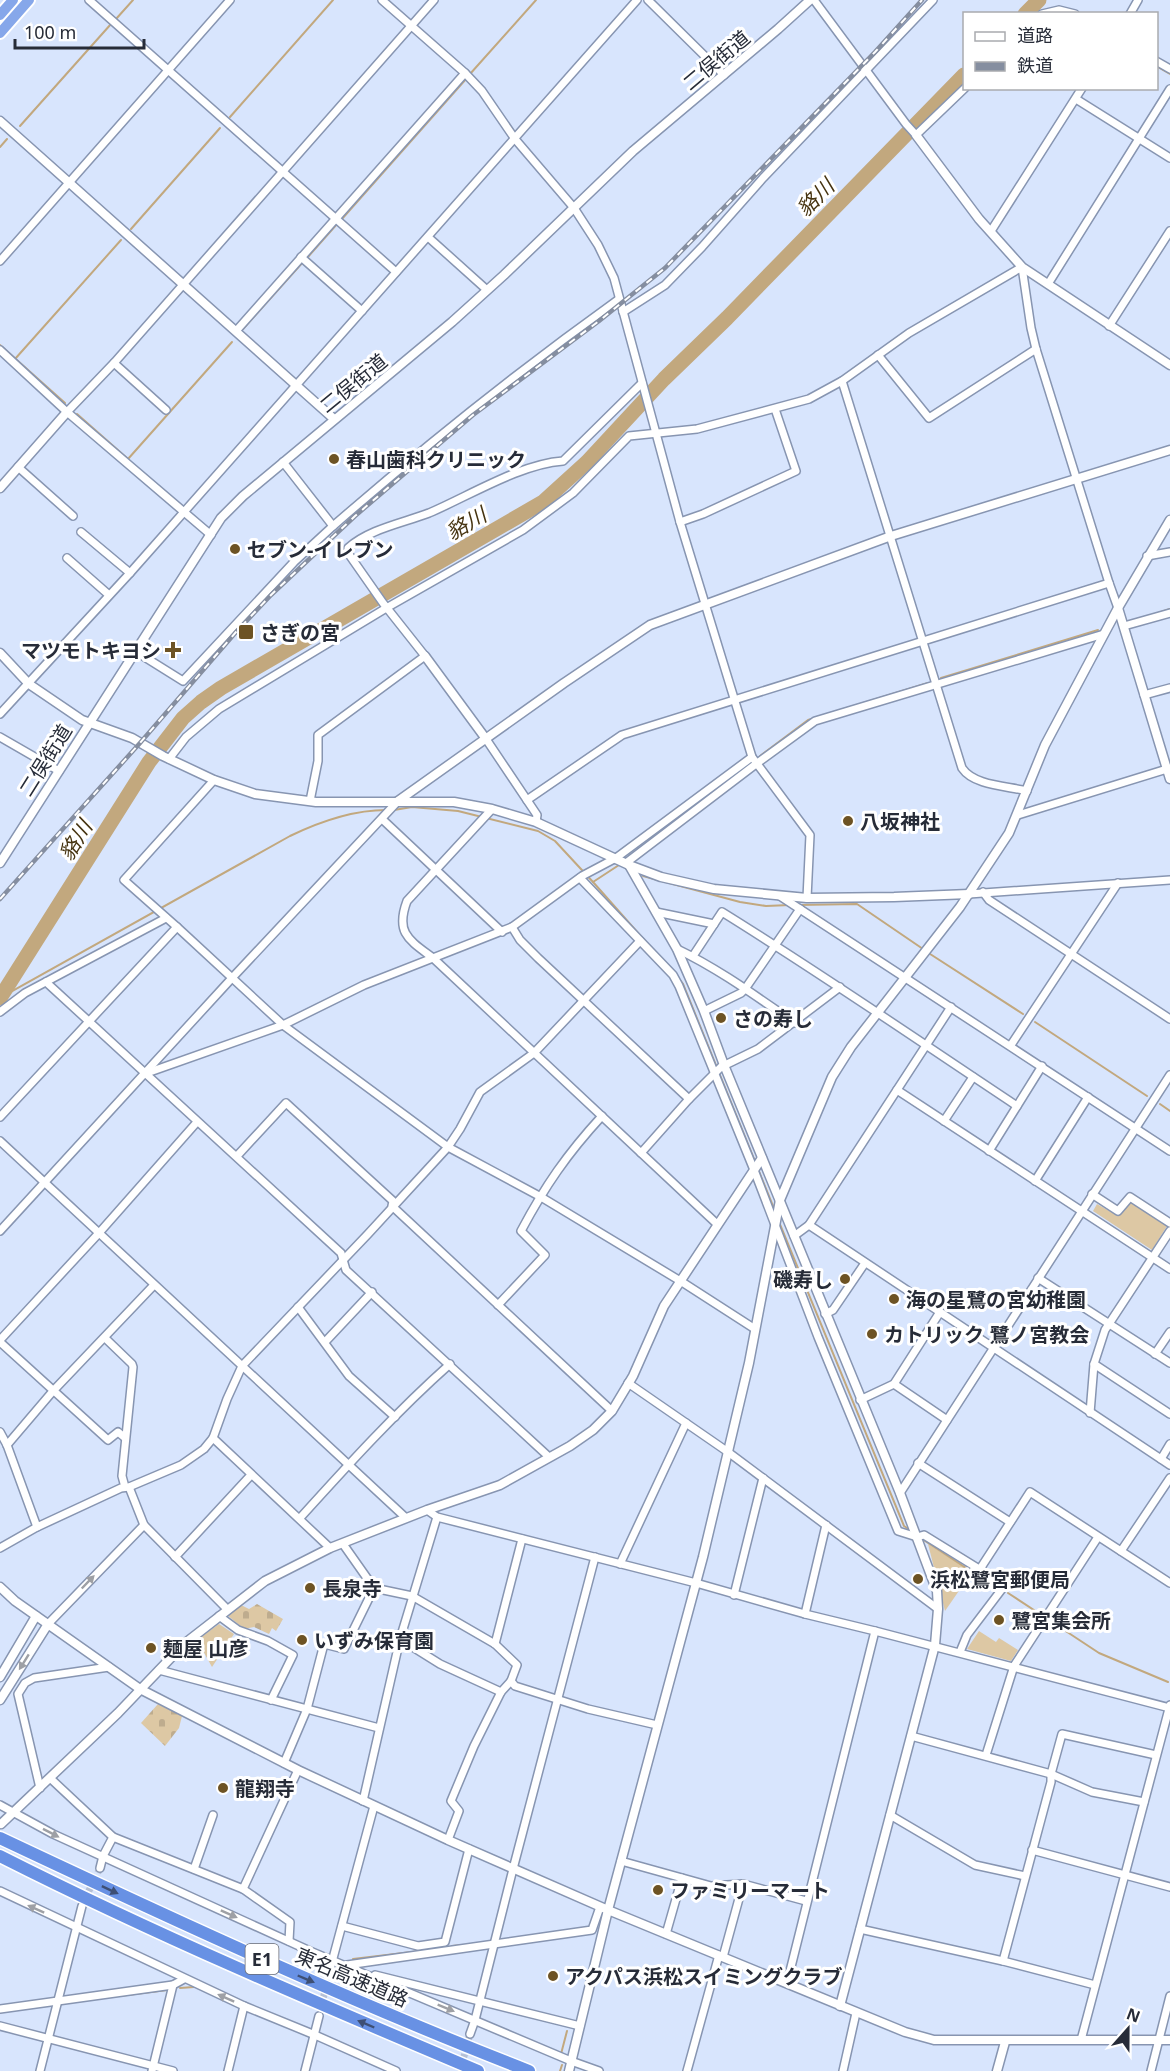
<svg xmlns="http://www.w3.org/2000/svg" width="1170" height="2071" font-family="'Noto Sans','Noto Sans JP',sans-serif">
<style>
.cemetery{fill:url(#cemetery-stones)}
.park{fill:#ddc8a4}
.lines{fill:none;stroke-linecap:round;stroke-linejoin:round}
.stream{stroke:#c2a87e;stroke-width:2}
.river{stroke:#c2a87e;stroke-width:15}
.minor-tunnel{stroke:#b5c0d6;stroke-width:7;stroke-dasharray:7 3.5;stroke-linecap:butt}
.minor-casing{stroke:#8795b1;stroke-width:10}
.tertiary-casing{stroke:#8795b1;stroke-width:11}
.trunk-casing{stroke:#fff;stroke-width:14}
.motorway-casing{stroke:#fff;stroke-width:15}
.minor{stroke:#fff;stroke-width:7}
.tertiary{stroke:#fff;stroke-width:8}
.trunk{stroke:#86a7ea;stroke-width:10}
.motorway{stroke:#6891e4;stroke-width:12}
.rail-casing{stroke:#858ea0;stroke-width:4.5}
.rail{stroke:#fff;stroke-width:2;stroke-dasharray:7;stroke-linecap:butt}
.oneway{fill:#9ea0a5}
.oneway2{fill:#3e4f74}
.poi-dot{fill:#6d5324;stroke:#fff;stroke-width:2}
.labels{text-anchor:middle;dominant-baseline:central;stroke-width:6;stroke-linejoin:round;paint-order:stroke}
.shield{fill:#fff;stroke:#686b74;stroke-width:1.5}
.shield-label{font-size:18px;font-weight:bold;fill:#272c38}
.street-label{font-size:20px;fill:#272c38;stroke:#fff}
.poi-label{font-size:20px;font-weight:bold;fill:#272c38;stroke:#fff;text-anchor:start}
.water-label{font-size:21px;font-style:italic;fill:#463411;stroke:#fff}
</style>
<defs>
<pattern id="cemetery-stones" width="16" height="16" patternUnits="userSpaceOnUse" patternTransform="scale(1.5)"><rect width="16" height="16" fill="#ddc8a4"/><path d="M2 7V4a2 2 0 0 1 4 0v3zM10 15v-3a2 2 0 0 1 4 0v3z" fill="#beac8e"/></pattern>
</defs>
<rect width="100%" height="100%" fill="#d8e5fd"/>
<g class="cemetery">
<path d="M257,1604l26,15 -7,12 -4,-3 -3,6 -15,-7 -10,2 -17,-14 14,-10 8,4z"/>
<path d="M158,1704l24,12 -3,12 -14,18 -24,-23z"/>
</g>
<g class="park">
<path d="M1130,1202l37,24 -15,24 -59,-39 4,-7 21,12z"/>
<path d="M928,1544l44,28 -27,39z"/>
<path d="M219,1624l15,10 -22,33 -15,-27z"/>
<path d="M979,1631l17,11 3,-4 19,12 -7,11 -44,-12z"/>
</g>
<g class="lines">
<g class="stream">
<path d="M116,19l17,-19"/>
<path d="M1156,66l14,8"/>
<path d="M470,74l66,-74"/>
<path d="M230,117l103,-117"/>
<path d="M20,126l91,-102"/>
<path d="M0,147l7,-8"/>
<path d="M341,220l125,-141"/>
<path d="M131,229l89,-101"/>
<path d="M307,258l30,-34"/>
<path d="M243,329l60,-67"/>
<path d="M0,345l65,58"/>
<path d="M15,359l106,-119"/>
<path d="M77,414l51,45 104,-117"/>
<path d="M1155,614l15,-5"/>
<path d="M941,678l157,-48"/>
<path d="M760,756l48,-36 120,-37"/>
<path d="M394,810l18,-3 46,4 80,20 17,10 38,41"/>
<path d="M629,856l121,-92"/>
<path d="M619,865l-26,17 53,60"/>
<path d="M643,876l97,26 26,4 24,-1"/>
<path d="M798,905l59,-1 66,45"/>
<path d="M927,952l96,62"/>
<path d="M678,978l5,6 73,180"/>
<path d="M0,998l290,-162c29,-14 63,-26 96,-26"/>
<path d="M1035,1022l112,74"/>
<path d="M1160,1104l10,7"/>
<path d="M758,1169l17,42"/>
<path d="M779,1222l125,304 6,4"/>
<path d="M919,1537l76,50"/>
<path d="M1008,1593l32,21"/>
<path d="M1052,1622l47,31 69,29"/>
<path d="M452,1946l12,-1"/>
<path d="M353,1959l84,-10"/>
<path d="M180,1988l14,-1"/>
<path d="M119,1996l48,-6"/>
<path d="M561,2054l6,-23"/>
<path d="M560,2071l2,-6"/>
</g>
<g class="river">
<path d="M1025,14l14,-14"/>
<path d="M0,998l149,-236 34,-44 18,-16 20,-14 322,-186 44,-40 77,-83 63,-61 237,-243"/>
</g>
<g class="minor-tunnel">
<path d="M84,1901l16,-33"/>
<path d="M321,2008l8,-35"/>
<path d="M460,2071l10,-37"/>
</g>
<defs>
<g id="minor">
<path d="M89,0l307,272"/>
<path d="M382,0l83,73 17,18 33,48 59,69 24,37 16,33 66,244 72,235 58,78 -3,63"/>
<path d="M648,0l76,75"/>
<path d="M814,0l92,124 10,11 49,-47"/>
<path d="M1042,14l17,-4 16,4"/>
<path d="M1130,14l8,-14"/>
<path d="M1156,61l14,8"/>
<path d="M1076,99l94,59"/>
<path d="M991,231l91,-143"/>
<path d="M428,237l59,53"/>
<path d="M301,257l61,54"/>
<path d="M0,261l230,-261"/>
<path d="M1048,284l122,-195"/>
<path d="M623,312l42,-27 37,-38 61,-69 170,-178"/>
<path d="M1109,326l61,-95"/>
<path d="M236,331l229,-258"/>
<path d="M0,350l67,62 144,123"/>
<path d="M878,355l51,63 107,-69"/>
<path d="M114,363l52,47"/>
<path d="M842,381l120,387c12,18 46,18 65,23"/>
<path d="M67,412l47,-49 320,-363"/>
<path d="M18,467l55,49"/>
<path d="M680,522l23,-8 93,-43 -21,-62"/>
<path d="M333,526c92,-80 187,-156 286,-227"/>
<path d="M81,532l49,41"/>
<path d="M1147,556l23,-4"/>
<path d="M67,558l42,37"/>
<path d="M1124,626l46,-13"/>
<path d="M135,651l48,30 111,-119 39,-36 -50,-64"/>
<path d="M1144,695l26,-7"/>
<path d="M0,714l130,-141 507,-573"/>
<path d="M0,737l59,34"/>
<path d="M486,739l51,76 -1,7"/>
<path d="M169,759l17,-22 33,-28 169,-102 135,-77 50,-37 56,-57 68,-7 112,-30 33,-18 67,-48 113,-66 9,61 5,21 73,234 9,25"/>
<path d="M527,800l95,-65 487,-152"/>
<path d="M310,801l8,-40v-26l107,-79 -42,-53 -35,-50v-5c21,-19 55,-25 81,-35 40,-17 91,-49 134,-52l79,-78"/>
<path d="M492,809l-85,92c-12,32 2,39 26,57l284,266"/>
<path d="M1018,815l152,-47"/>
<path d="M382,819l120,113"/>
<path d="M626,863l130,-99 59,-43 289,-87"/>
<path d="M580,878l93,97 6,11 75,184 64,167 80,194 19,6 7,-2 81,50 -38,50 -7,17"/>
<path d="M983,892l6,8 181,119"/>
<path d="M969,894l201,-14"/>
<path d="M780,896l390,255"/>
<path d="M656,912l58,12"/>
<path d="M177,927l106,98 165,122 93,50 141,85 73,47"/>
<path d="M512,927l8,13 18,18 151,141 -48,54"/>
<path d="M677,949c42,20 80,48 118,74"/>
<path d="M693,956l29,-44c100,62 197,129 295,194"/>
<path d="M46,982l295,271 5,17 203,187"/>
<path d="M704,1011l37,-18 4,-4 55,-80"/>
<path d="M0,1012l25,-19 141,-75"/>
<path d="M1011,1045l107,-162"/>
<path d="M144,1074l139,-49 81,-40 148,-58 70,-51 34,-18 136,-101"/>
<path d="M897,1090l273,179"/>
<path d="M689,1099l32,-32 37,-18 82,-62"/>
<path d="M0,1117l177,-190 -53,-47 90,-100"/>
<path d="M944,1121l29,-44"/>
<path d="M0,1141l406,377"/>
<path d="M989,1151l53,-85"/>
<path d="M237,1156l49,-53 107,98 -1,5 220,205"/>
<path d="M1035,1181l53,-84"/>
<path d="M1092,1194l26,17 12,-14 40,26"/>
<path d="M809,1225l361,240"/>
<path d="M0,1231l232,-253 166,-177"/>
<path d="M794,1236l15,-11 142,-218"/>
<path d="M1038,1278l132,85"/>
<path d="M498,1305l47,-50 -24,-24c24,-45 46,-77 81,-115"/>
<path d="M298,1307l51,69 46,41"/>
<path d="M825,1314l8,-4 32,-47"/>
<path d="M105,1338l27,26 1,3 -11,109 3,11"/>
<path d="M0,1340l99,-107 98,-111"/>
<path d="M0,1342l108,98 10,-8 6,5"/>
<path d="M325,1342l47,-50"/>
<path d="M1155,1354l15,-22"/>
<path d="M1094,1364l76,50"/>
<path d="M628,1383l100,69 210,157"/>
<path d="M894,1384l53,36"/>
<path d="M860,1400l34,-16 46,-72"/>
<path d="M1090,1413l4,-49 11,-34 65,-99"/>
<path d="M0,1432l7,13 30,82"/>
<path d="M213,1438l117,110"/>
<path d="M7,1445l46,-54 101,-106"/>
<path d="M1161,1459l9,-15"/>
<path d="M918,1463l92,59"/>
<path d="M129,1487l15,38 83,84"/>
<path d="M900,1493l270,-418"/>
<path d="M427,1510l10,7 259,66 109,31 70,17 -88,352"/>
<path d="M300,1518c48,-53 96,-106 150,-154"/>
<path d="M343,1544l31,44 38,8 83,48 22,21 -6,16 -10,11 -27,54 -23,55 8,10 -11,29"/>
<path d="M0,1548l37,-21 84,-39 8,-1 52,-22 23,-16 9,-11 14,-39 15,-33 126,-132 80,-87 12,-18 20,-37 54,-39 106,-112"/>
<path d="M1121,1551l49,-73"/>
<path d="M175,1557l76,-82"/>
<path d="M620,1564l66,-141"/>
<path d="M980,1569l50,-77 140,91"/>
<path d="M734,1595l29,-117"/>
<path d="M805,1614l21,-89"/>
<path d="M219,1616l19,14 30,11 25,14 -22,45"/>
<path d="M48,1624l96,-99"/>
<path d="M875,1631l295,77"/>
<path d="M400,1639l40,25 61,28"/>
<path d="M495,1644l27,-105"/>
<path d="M159,1670l220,58"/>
<path d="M511,1681l4,5 73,23 69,16"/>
<path d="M911,1736l140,38 41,18 52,10"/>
<path d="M986,1755l28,-89 84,-129"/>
<path d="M284,1763l23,-54 17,-65 20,5 30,-61"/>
<path d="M50,1778l63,59 130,52 47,33 -1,19"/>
<path d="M40,1788l-22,-94 7,-11 9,-5 75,-11"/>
<path d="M363,1801l37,-162 37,-122"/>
<path d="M0,1805l53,29 257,117 261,110 28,10"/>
<path d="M890,1815l85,50 50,11"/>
<path d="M1032,1850l138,37"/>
<path d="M621,1861l90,25 32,-2 63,17"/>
<path d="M100,1868l3,-12 10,-19"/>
<path d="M194,1869l19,-54"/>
<path d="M243,1889l55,-119"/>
<path d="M0,1891l244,115 71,29 81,36"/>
<path d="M342,1926l76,20 27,-4 24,-93"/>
<path d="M860,1929l143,32 92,24"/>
<path d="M666,1934l16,-56"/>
<path d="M723,1957l20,-73"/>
<path d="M1003,1961l48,-179v-8l11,-40 94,21"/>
<path d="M347,1965l245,-35 8,-23"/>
<path d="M329,1973l45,-167"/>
<path d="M375,1975l205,51"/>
<path d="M0,2009l173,-24"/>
<path d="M0,2026l173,45"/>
<path d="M470,2034l5,-14 38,-151 82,-312"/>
<path d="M1081,2040l89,-335"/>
<path d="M40,2071l42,-165"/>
<path d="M152,2071l21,-86 11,-6"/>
<path d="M228,2071l16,-65"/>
<path d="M305,2071l14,-55"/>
<path d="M687,2071l32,-116"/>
<path d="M843,2071l13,-58"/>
<path d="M1151,2071l19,-75"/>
</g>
<g id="tertiary">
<path d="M0,121l334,298"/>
<path d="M916,135l63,84 43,48 148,98"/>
<path d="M0,488l67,-76"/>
<path d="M1118,608l52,171"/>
<path d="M0,653l29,31 53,36 50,18 31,18 51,24 41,14 61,8h138l38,7 44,13 93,43 32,12 53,12 93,9 87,-1 75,-3"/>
<path d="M425,656l61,83"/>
<path d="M398,801l166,-118 86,-58 241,-89 279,-86"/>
<path d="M0,863l221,-345 22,-22 209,-174 52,-47 129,-124 145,-122 32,-29"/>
<path d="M629,865l48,84 27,62 20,54 176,428 32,85 5,13 1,18 -3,36 -95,361"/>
<path d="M0,1587l15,14 125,88 158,81 150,70 160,70 297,122 29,8h236"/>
<path d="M0,1677l36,-61"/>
<path d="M0,1700l48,-76"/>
<path d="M1,1824l117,-111 66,-69 81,-63 65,-33 97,-38 73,-25 70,-39 23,-16 19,-19 21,-35 31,-70 98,-148"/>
<path d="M569,2071l39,-161 95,-353 46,-194 31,-163 52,-123 19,-30 109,-140 49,-74 36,-88 73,-137 52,-88"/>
<path d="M997,2071l8,-29"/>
</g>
<g id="trunk">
<path d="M0,15l13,-15"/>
<path d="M0,33l29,-33"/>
</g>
<g id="motorway">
<path d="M0,1838c174,82 349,163 529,233"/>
<path d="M0,1856c156,79 317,147 478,215"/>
</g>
</defs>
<use href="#minor" class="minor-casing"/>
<use href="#tertiary" class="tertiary-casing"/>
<use href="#trunk" class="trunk-casing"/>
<use href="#motorway" class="motorway-casing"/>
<use href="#minor" class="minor"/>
<use href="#tertiary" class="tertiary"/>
<use href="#trunk" class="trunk"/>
<use href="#motorway" class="motorway"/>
<defs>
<path id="rail" d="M0,899l140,-156 96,-111 35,-37 84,-79 118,-101 126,-94 66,-53 210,-216 47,-52"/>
</defs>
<use href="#rail" class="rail-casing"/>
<use href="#rail" class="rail"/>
</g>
<defs><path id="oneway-solid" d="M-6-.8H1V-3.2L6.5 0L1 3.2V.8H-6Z" transform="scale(1.5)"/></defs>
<g class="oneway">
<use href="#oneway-solid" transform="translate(88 1582) rotate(-46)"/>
<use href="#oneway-solid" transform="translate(24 1662) rotate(122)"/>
<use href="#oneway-solid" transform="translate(51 1833) rotate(27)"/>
<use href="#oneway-solid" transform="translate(36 1909) rotate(-156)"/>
<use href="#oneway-solid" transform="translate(229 1914) rotate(24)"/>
<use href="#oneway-solid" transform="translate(226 1998) rotate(-156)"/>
<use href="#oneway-solid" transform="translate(446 2008) rotate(22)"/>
</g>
<g class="oneway2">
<use href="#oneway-solid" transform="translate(110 1890) rotate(25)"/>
<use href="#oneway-solid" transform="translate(306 1979) rotate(23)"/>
<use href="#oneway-solid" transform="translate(366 2024) rotate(-157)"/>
</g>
<g class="poi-dot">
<circle cx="334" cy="459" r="6"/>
<circle cx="235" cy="549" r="6"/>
<rect x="238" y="624" width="16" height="16" rx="3"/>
<path d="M170 641h6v6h6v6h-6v6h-6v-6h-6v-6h6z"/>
<circle cx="848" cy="821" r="6"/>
<circle cx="721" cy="1018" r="6"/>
<circle cx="845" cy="1279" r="6"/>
<circle cx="894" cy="1299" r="6"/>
<circle cx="872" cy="1334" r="6"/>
<circle cx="918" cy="1579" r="6"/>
<circle cx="310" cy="1588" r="6"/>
<circle cx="999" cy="1620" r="6"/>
<circle cx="302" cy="1640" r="6"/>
<circle cx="151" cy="1648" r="6"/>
<circle cx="223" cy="1788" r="6"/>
<circle cx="658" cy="1890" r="6"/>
<circle cx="553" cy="1976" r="6"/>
</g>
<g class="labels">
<rect class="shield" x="245.5" y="1944" width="33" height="30" rx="4.5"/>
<g class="shield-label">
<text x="262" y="1959">E1</text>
</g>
<g class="street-label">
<text transform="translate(716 60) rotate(-40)">二俣街道</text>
<text transform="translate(353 383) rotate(-39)">二俣街道</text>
<text transform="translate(45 760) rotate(-58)">二俣街道</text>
<text transform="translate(352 1977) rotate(23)">東名高速道路</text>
</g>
<g class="poi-label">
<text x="346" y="459">春山歯科クリニック</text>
<text x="247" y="549">セブン-イレブン</text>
<text x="260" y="632">さぎの宮</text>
<text x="161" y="650" text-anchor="end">マツモトキヨシ</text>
<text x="860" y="821">八坂神社</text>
<text x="733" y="1018">さの寿し</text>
<text x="833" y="1279" text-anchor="end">磯寿し</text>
<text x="906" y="1299">海の星鷺の宮幼稚園</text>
<text x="884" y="1334">カトリック 鷺ノ宮教会</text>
<text x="930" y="1579">浜松鷺宮郵便局</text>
<text x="322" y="1588">長泉寺</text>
<text x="1011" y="1620">鷺宮集会所</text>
<text x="314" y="1640">いずみ保育園</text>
<text x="163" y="1648">麺屋 山彦</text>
<text x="235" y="1788">龍翔寺</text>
<text x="670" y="1890">ファミリーマート</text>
<text x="565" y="1976">アクパス浜松スイミングクラブ</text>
</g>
<g class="water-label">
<text transform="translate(815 197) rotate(-45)">貉川</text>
<text transform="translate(466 523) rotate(-30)">貉川</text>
<text transform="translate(75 840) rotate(-58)">貉川</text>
</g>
</g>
<rect x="963" y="12" width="195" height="78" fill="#ffffff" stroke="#a9abaf" stroke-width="1.5"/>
<rect x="975" y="32" width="30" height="9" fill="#ffffff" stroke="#a9abaf" stroke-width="1.5"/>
<text x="1017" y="42" font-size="18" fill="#272c38">道路</text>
<rect x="975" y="62" width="30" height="9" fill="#858ea0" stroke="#a9abaf" stroke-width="1.5"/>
<text x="1017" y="72" font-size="18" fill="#272c38">鉄道</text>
<g transform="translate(1128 2029) rotate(21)" stroke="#ffffff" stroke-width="4.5" paint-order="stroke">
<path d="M0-4.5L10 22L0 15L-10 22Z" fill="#272c38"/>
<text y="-9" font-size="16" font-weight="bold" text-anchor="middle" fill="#272c38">N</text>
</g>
<path d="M15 39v9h129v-9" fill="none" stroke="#272c38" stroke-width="3"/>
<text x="24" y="39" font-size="18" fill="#272c38" stroke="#ffffff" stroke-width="4.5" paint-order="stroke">100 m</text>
</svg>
